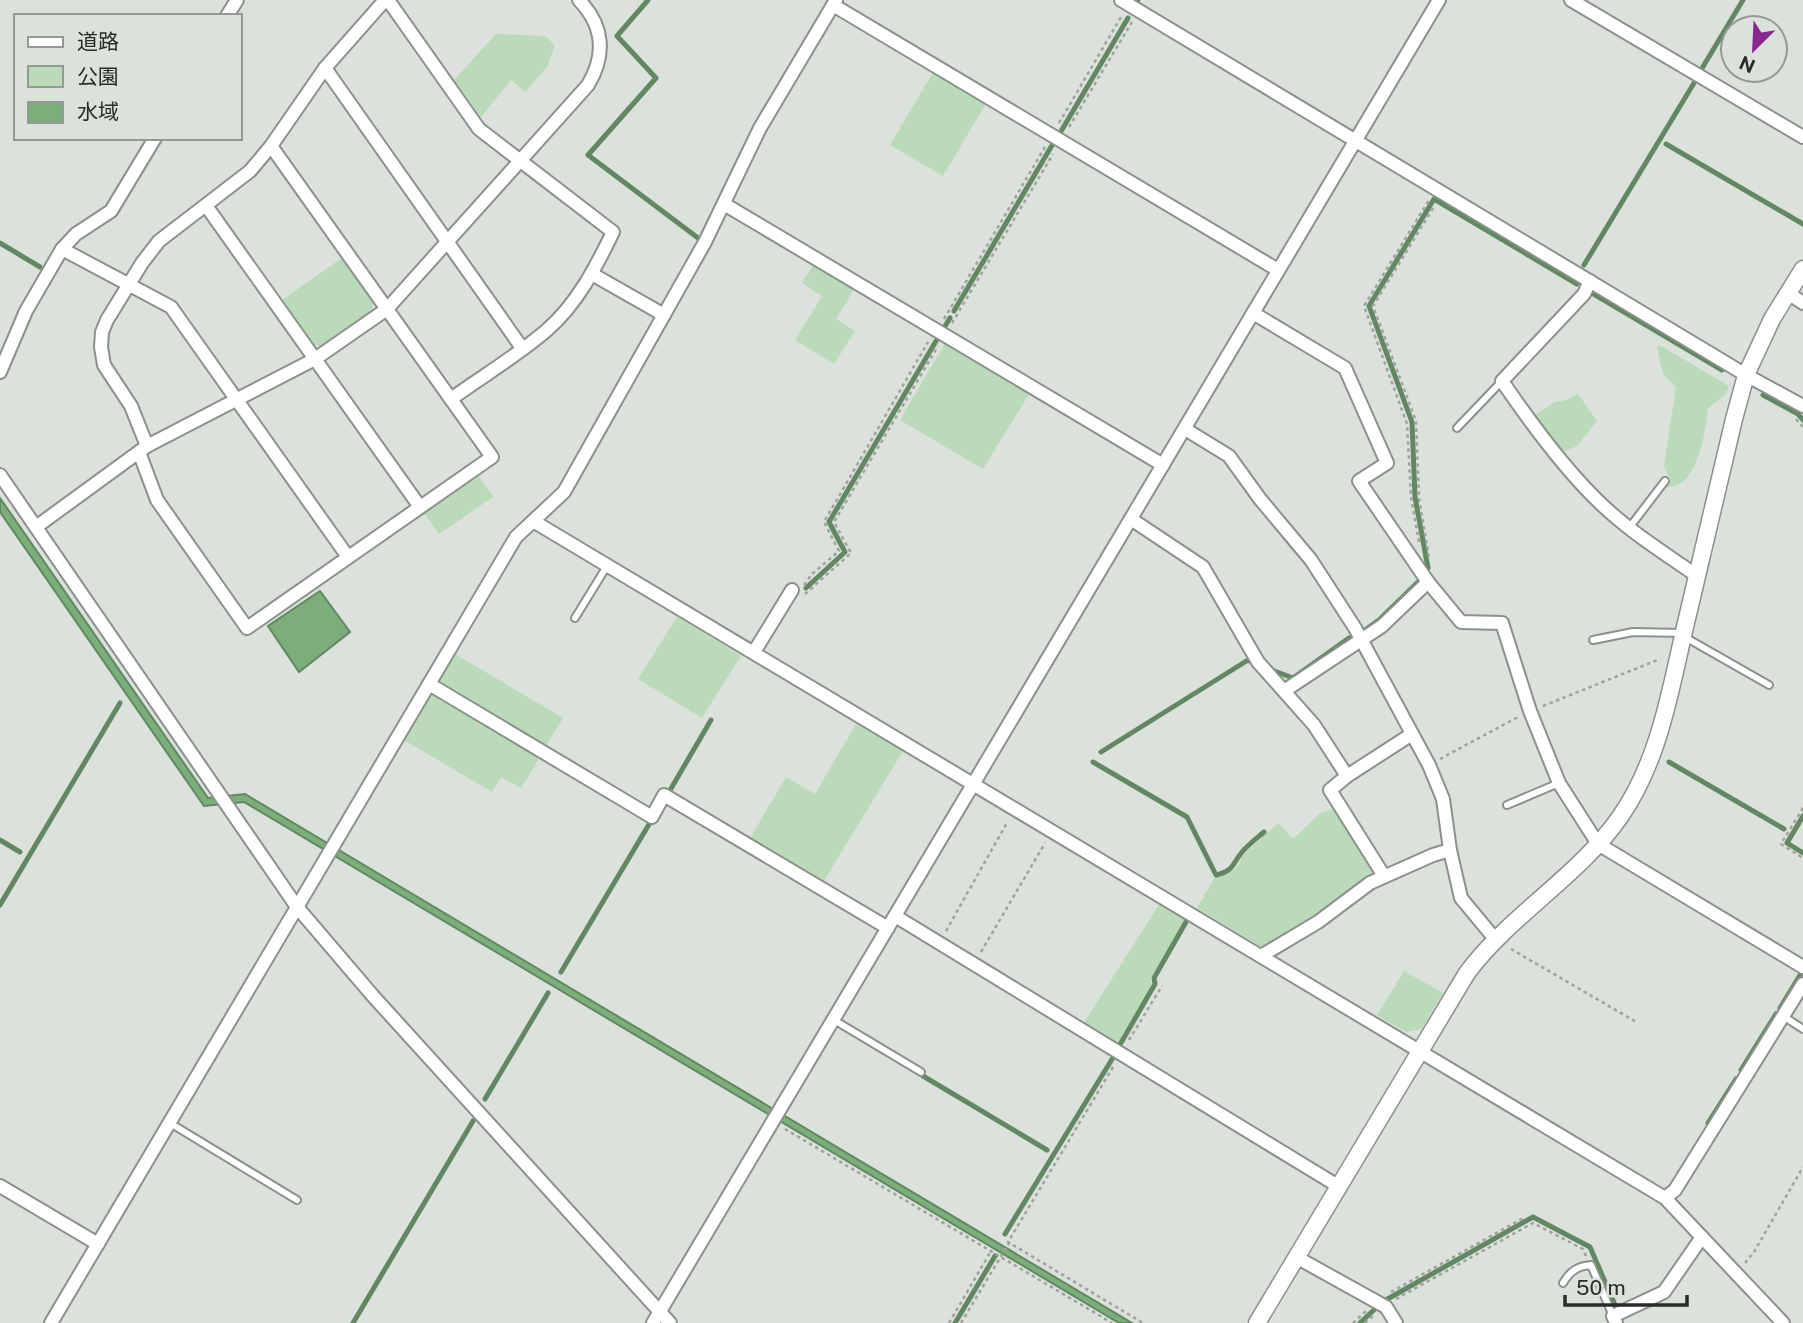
<svg xmlns="http://www.w3.org/2000/svg" width="1803" height="1323" font-family="'Public Sans','Noto Sans JP',sans-serif">
<style>
.green{fill:#badaba}
.water{fill:#7cae7c;stroke:#638763;stroke-width:2}
.lines{fill:none;stroke-linecap:round;stroke-linejoin:round}
.stream{stroke:#638763;stroke-width:5}
.service-casing{stroke:#8b918b;stroke-width:10}
.minor-casing{stroke:#8b918b;stroke-width:16}
.tertiary-casing{stroke:#8b918b;stroke-width:19}
.path{stroke:#9ea39e;stroke-width:2.5;stroke-dasharray:3.5 3.5;stroke-linecap:butt}
.service{stroke:#fff;stroke-width:6}
.minor{stroke:#fff;stroke-width:12}
.tertiary{stroke:#fff;stroke-width:16}
</style>
<rect width="100%" height="100%" fill="#dbe1db"/>
<g class="green">
<path d="M496,34l49,2 10,9 -8,22 -22,25 -14,-12 -30,37 -27,-37z"/>
<path d="M935,69l53,31 -45,76 -53,-31z"/>
<path d="M342,258l31,43 -1,10 -49,35 -9,-1 -32,-45z"/>
<path d="M815,262l41,24 -20,33 19,12 -21,33 -39,-24 27,-44 -20,-13z"/>
<path d="M947,340l84,51 -48,78 -83,-49z"/>
<path d="M1657,346h4l68,40 -4,9 -17,13c-2,23 -11,82 -42,79l4,-9 -6,-12 12,-79 -13,-13z"/>
<path d="M1578,394l19,27 -20,25 -15,6 -30,-35 23,-15 12,-2z"/>
<path d="M479,476l14,21 -54,37 -15,-21z"/>
<path d="M677,617l64,39 -39,62 -64,-39z"/>
<path d="M455,654l108,64 -19,31 -104,-62 -1,-5z"/>
<path d="M436,692l105,63 -20,33 -20,-11 -9,15 -88,-52 28,-46z"/>
<path d="M856,724l47,27 -81,133 -73,-44 37,-63 29,17z"/>
<path d="M1333,809l5,2 38,60 -1,5 -62,43 -46,29 -7,-2 -63,-38 18,-31c12,-2 25,-7 26,-20l37,-34 15,16 26,-25z"/>
<path d="M1160,903l26,16 -36,60 2,7 -36,59 -34,-19z"/>
<path d="M1404,971l39,22 -22,36 -15,3 -29,-17z"/>
</g>
<g class="water">
<path d="M0,498l208,300 37,-4 887,529h-13l-875,-521 -40,4 -204,-294z"/>
<path d="M320,591l30,41 -51,40 -31,-46z"/>
</g>
<g class="lines">
<g class="stream">
<path d="M648,0l-31,36 39,42 -68,77 110,83"/>
<path d="M1137,2l1,-2"/>
<path d="M1701,70l42,-70"/>
<path d="M1060,133l68,-115"/>
<path d="M1666,144l137,80"/>
<path d="M0,243l40,24"/>
<path d="M1584,265l110,-182"/>
<path d="M1592,293l130,77"/>
<path d="M954,311l100,-169"/>
<path d="M944,328l6,-10"/>
<path d="M1763,395l35,19 5,6"/>
<path d="M1428,568l-13,-71 -3,-75 -43,-116 65,-107 143,85"/>
<path d="M806,588l39,-36 -16,-30 110,-186"/>
<path d="M1365,630l14,-10 41,-40"/>
<path d="M1269,669l24,9 56,-40"/>
<path d="M1101,752l147,-92 4,2"/>
<path d="M1093,762l94,55 29,58c18,-4 16,-11 26,-23 6,-7 15,-14 22,-20"/>
<path d="M1669,762l115,67"/>
<path d="M669,792l42,-72"/>
<path d="M1803,816l-16,27 16,10"/>
<path d="M0,840l20,12"/>
<path d="M0,905l120,-202"/>
<path d="M561,972l90,-151"/>
<path d="M1780,1008l22,-36"/>
<path d="M1118,1048l37,-64 -1,-6 32,-56"/>
<path d="M1741,1070l35,-56"/>
<path d="M923,1076l124,74"/>
<path d="M485,1099l63,-106"/>
<path d="M1708,1123l28,-44"/>
<path d="M1005,1234l109,-178"/>
<path d="M1384,1301l149,-84 57,30 25,58"/>
<path d="M353,1323l120,-202"/>
<path d="M955,1323l40,-67"/>
<path d="M1360,1323l17,-16"/>
</g>
<defs>
<g id="service">
<path d="M1457,428l45,-47"/>
<path d="M1629,528l36,-47"/>
<path d="M575,618l32,-52"/>
<path d="M1683,636l86,49"/>
<path d="M1593,640l40,-8 49,1"/>
<path d="M1507,805l52,-22"/>
<path d="M1783,1016l20,13"/>
<path d="M834,1020l87,52"/>
<path d="M170,1123l127,77"/>
<path d="M1563,1283c7,-12 15,-17 28,-18l22,51"/>
</g>
<g id="minor">
<path d="M388,0l91,129 134,103c-17,35 -36,72 -66,98 -29,25 -64,46 -96,69"/>
<path d="M1121,0l625,375 57,31"/>
<path d="M1571,0l232,137"/>
<path d="M833,5l445,265"/>
<path d="M227,16l10,-16"/>
<path d="M325,68l197,280"/>
<path d="M724,204l439,261"/>
<path d="M207,207l213,300"/>
<path d="M62,249l109,58 177,250"/>
<path d="M592,274l72,41"/>
<path d="M1590,281l-6,13 -82,87c28,41 60,85 95,119 30,30 66,52 100,76"/>
<path d="M1788,293l15,10"/>
<path d="M1253,313l92,55 42,95 -28,18 69,101 33,40 41,1 28,88 29,72 39,61 205,123"/>
<path d="M0,372l26,-61 36,-62 14,-15 35,-23 44,-73"/>
<path d="M1185,429l44,27 31,43 51,61 44,68 74,137 14,34 7,51 11,48 34,41"/>
<path d="M147,446l-16,-40 -27,-41 -3,-18 1,-15 5,-12 35,-57 17,-22 91,-70 21,-25 54,-78 60,-68"/>
<path d="M139,452l18,48 90,128 245,-171 -221,-311"/>
<path d="M0,475l297,432 76,89 297,327"/>
<path d="M1131,519l72,48 55,95 56,63 33,51"/>
<path d="M533,521l1132,677 118,125"/>
<path d="M36,527l111,-81 168,-87 72,-50 201,-224c18,-30 16,-59 -9,-85"/>
<path d="M754,652l38,-62"/>
<path d="M429,684l223,133 12,-22 224,133"/>
<path d="M1284,691l98,-65 46,-44"/>
<path d="M1384,876l-54,-86 17,-14 65,-42"/>
<path d="M895,916l443,270"/>
<path d="M1261,956l57,-34 52,-39 63,-28 17,-5"/>
<path d="M0,1186l98,58"/>
<path d="M1665,1198l10,-8 128,-206"/>
<path d="M1296,1257l90,50 10,16"/>
<path d="M51,1323l465,-786 48,-45 141,-250 55,-114 76,-128"/>
<path d="M653,1323l786,-1323"/>
<path d="M1616,1323l-3,-7 51,-24 38,-55"/>
</g>
<path id="tertiary" d="M1257,1323l210,-350c44,-59 111,-96 153,-156 39,-56 50,-125 65,-190 17,-70 33,-139 49,-208l12,-44 26,-56 31,-50"/>
</defs>
<use href="#service" class="service-casing"/>
<use href="#minor" class="minor-casing"/>
<use href="#tertiary" class="tertiary-casing"/>
<g class="path">
<path d="M1059,123l62,-106"/>
<path d="M1069,127l63,-105"/>
<path d="M944,319l101,-172"/>
<path d="M952,323l101,-169"/>
<path d="M1796,419l7,8"/>
<path d="M1419,542l-8,-45 -4,-73 -43,-118 65,-106"/>
<path d="M1429,557l-10,-59 -3,-77 -43,-115 62,-101"/>
<path d="M804,585l8,-11 27,-23 -15,-29 104,-180"/>
<path d="M805,594l46,-41 -17,-31 104,-176"/>
<path d="M1543,706l117,-47"/>
<path d="M1440,759l78,-42"/>
<path d="M1803,808l-22,36 22,14"/>
<path d="M946,931l62,-110"/>
<path d="M1511,949l127,74"/>
<path d="M981,952l64,-109"/>
<path d="M1129,1040l33,-54"/>
<path d="M1113,1067l-105,175 135,81"/>
<path d="M785,1129l327,194"/>
<path d="M1745,1263l9,-11 49,-85"/>
<path d="M1391,1292l134,-75"/>
<path d="M1396,1299l137,-76 50,26 3,7"/>
<path d="M949,1323l42,-72"/>
<path d="M961,1323l48,-80"/>
<path d="M1353,1323l13,-12"/>
<path d="M1365,1323l9,-8"/>
</g>
<use href="#service" class="service"/>
<use href="#minor" class="minor"/>
<use href="#tertiary" class="tertiary"/>
</g>
<rect x="14" y="14" width="228" height="126" fill="#dbe1db" stroke="#949994" stroke-width="2"/>
<rect x="28" y="37" width="35" height="10" fill="#ffffff" stroke="#949994" stroke-width="2"/>
<text x="77" y="49" font-size="21" fill="#292c29">道路</text>
<rect x="28" y="66" width="35" height="21" fill="#badaba" stroke="#949994" stroke-width="2"/>
<text x="77" y="84" font-size="21" fill="#292c29">公園</text>
<rect x="28" y="102" width="35" height="21" fill="#7cae7c" stroke="#949994" stroke-width="2"/>
<text x="77" y="119" font-size="21" fill="#292c29">水域</text>
<g transform="translate(1754 49) rotate(204)"><circle r="33" fill="#dbe1db" stroke="#949994" stroke-width="2"/>
<path d="M0-5L12 26L0 18L-12 26Z" fill="#882791"/>
<text y="-10" font-size="19" font-weight="bold" text-anchor="middle" fill="#292c29">N</text>
</g>
<path d="M1565 1295v10h122v-10" fill="none" stroke="#292c29" stroke-width="3.5"/>
<text x="1576" y="1295" font-size="21" fill="#292c29" stroke="#dbe1db" stroke-width="5" paint-order="stroke">50 m</text>
</svg>
